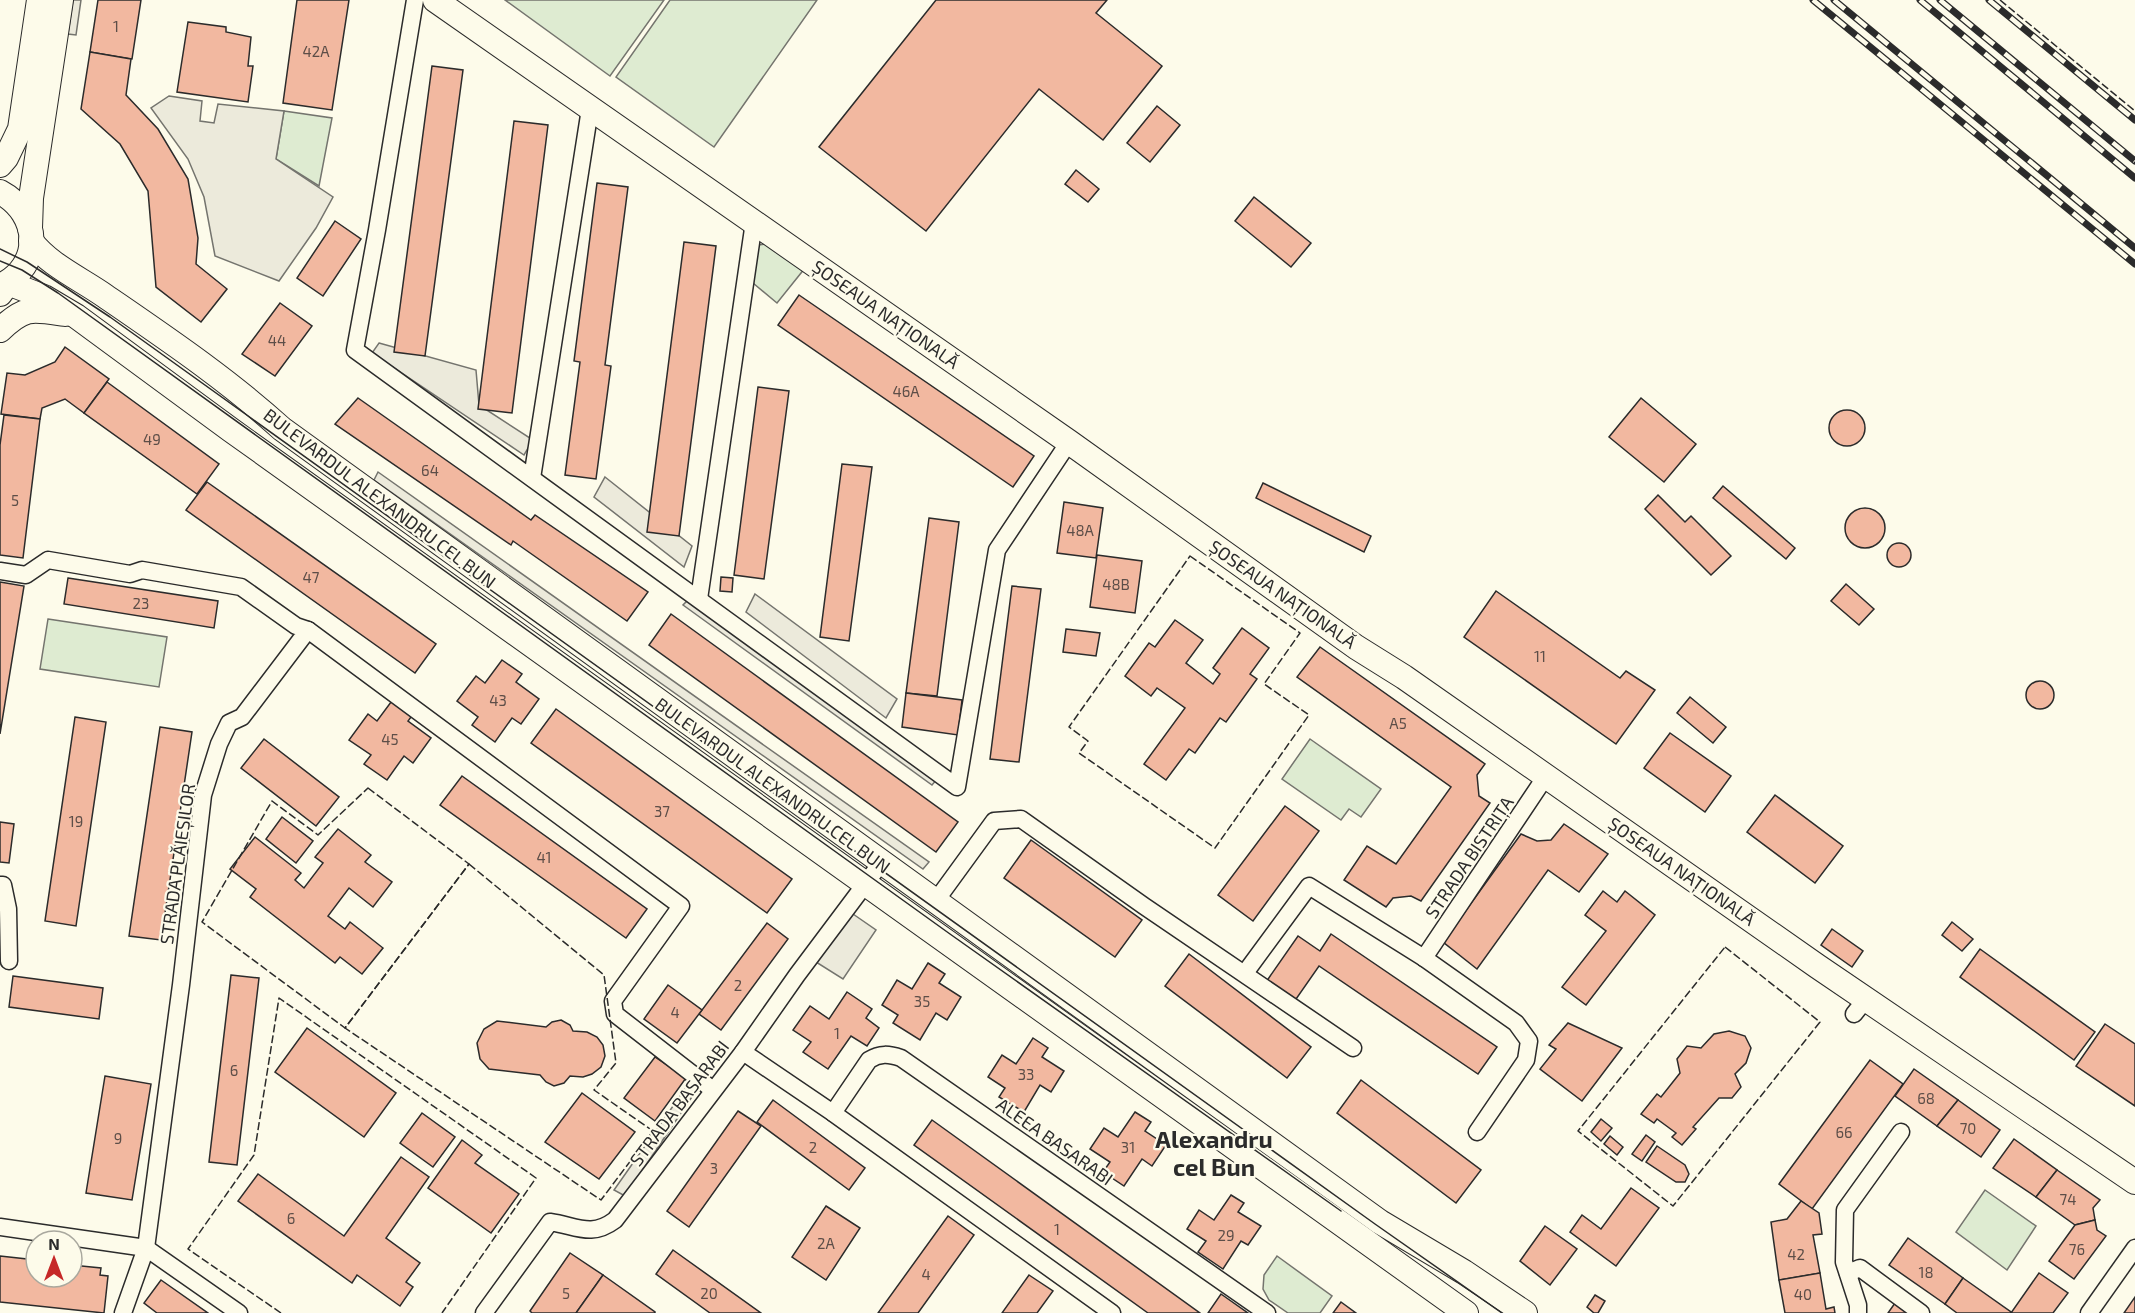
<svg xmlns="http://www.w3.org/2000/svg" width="2135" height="1313" font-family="'Exo 2',sans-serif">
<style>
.green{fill:#deebd1;stroke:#74746e;stroke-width:1.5}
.parking{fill:#eceadb;stroke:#74746e;stroke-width:1.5}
.building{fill:#f2b8a0;stroke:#2b2b2b;stroke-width:1.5}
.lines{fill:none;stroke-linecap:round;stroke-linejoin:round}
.street-casing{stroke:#2b2b2b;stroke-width:19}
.secondary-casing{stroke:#2b2b2b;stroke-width:26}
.street{stroke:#fdfbea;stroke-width:16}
.secondary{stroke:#fdfbea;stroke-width:24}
.tram{stroke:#2b2b2b;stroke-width:1.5}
.rail-casing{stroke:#2b2b2b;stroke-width:7}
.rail{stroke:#fdfbea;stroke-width:4.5;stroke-dasharray:14;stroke-linecap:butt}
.fence{stroke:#2b2b2b;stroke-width:1.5;stroke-dasharray:8 3;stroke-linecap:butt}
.labels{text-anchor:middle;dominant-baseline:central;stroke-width:4.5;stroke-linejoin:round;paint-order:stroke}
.number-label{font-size:15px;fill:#5d4e48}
.street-label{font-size:18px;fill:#2b2b2b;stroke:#fdfbea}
.district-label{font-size:24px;font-weight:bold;fill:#2b2b2b;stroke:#fdfbea}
</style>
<rect width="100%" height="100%" fill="#fdfbea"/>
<g class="green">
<path d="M505,0h159l-54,76z"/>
<path d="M670,0h147l-103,147 -98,-70z"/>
<path d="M284,111l48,7 -13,68 -43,-27z"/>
<path d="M774,243l31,25 -28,35 -24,-20 5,-38z"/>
<path d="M48,619l119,18 -8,50 -119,-18z"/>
<path d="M1310,739l71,50 -20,28 -12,-8 -8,11 -59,-41z"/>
<path d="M1985,1190l51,36 -29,44 -51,-38z"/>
<path d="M1277,1256l55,40 -12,17h-32l-19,-13 -6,-11 1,-14z"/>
</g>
<g class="parking">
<path d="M73,0h8l-5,35 -8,-1z"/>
<path d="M169,96l33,5 -2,20 14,2 4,-19 66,7 -8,48 57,38 -17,31 -37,53 -64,-25 -11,-59 -16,-38 -37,-51z"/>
<path d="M379,343l97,27 3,35 54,35 -9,15 -152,-102z"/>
<path d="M378,472l551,390 -6,7 -549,-389z"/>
<path d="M605,477l87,69 -8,21 -90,-70z"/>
<path d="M755,594l142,105 -11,19 -140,-106z"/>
<path d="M689,599l249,179 -6,7 -249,-180z"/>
<path d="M853,914l23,16 -33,49 -27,-17z"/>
<path d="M697,1072l7,7 -79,117 -11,-6z"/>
</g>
<g class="building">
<path d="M98,0h43l-9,59 -42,-7z"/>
<path d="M297,0h52l-17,110 -49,-7z"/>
<path d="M936,0h171l-11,13 66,53 -59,74 -64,-51 -113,142 -107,-84z"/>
<path d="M188,22l38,5v5l25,5 -3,29h5l-5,36 -71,-10z"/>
<path d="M90,52l41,7 -5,36 32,34 30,50 10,59 -2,26 31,25 -26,33 -45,-35 -8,-96 -28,-47 -39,-35z"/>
<path d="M432,66l31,4 -38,286 -31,-4z"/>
<path d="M1157,106l23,19 -30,37 -23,-19z"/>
<path d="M514,121l34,4 -36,288 -34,-4z"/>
<path d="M1076,170l23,19 -11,13 -23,-18z"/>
<path d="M597,183l31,4 -23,178 6,1 -15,113 -31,-4 15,-113 -6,-1z"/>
<path d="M1254,197l57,46 -20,24 -56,-46z"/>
<path d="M335,221l26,18 -38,57 -26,-18z"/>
<path d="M684,242l32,4 -37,290 -32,-4z"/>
<path d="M799,295l235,161 -21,31 -235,-162z"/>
<path d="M280,303l32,23 -37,50 -33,-22z"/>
<path d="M65,347l44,32 -25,34 -19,-14 -23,9 -2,11 -39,-5 6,-41 18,2 30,-13z"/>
<path d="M107,382l112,82 -22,30 -113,-81z"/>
<path d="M758,387l31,4 -25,188 -30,-4z"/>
<path d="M358,398l173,122 4,-5 113,77 -21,29 -114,-80 -2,4 -176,-121z"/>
<path d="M1641,398l55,46 -32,38 -55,-45z"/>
<circle cx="1847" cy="428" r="18"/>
<path d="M4,415l36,4 -17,139 -23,-3v-110z"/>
<path d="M842,464l30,3 -23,174 -29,-4z"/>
<path d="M207,482l229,162 -21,29 -229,-163z"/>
<path d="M1263,483l108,53 -7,16 -108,-54z"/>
<path d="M1723,486l72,62 -9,11 -73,-61z"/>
<path d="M1658,495l27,27 6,-6 40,40 -20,19 -66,-66z"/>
<path d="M1064,502l39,6 -7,50 -39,-5z"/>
<circle cx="1865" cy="528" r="20"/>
<path d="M929,518l30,4 -22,174 -31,-3z"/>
<circle cx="1899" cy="555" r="12"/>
<path d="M1097,555l45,6 -7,52 -45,-6z"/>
<path d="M721,577l12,1 -1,14 -12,-1z"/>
<path d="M68,578l150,23 -4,27 -150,-24z"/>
<path d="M0,582l24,4 -24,148z"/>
<path d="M1846,584l28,25 -15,16 -28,-24z"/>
<path d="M1012,586l29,3 -22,173 -29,-3z"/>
<path d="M1496,591l124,87 6,-7 29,19 -39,54 -152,-107z"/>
<path d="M671,614l287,208 -22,30 -287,-207z"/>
<path d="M1175,620l28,20 -17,23 27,21 7,-10 -7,-6 29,-40 27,20 -19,26 7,5 -31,43 -6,-4 -25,35 -6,-4 -23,31 -22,-16 41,-56 -28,-20 -6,8 -26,-20 24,-33 6,4z"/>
<path d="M1066,629l34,4 -4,23 -33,-4z"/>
<path d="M1320,647l165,117 -8,11 2,21 11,7 -69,98 -10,-5 -18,2 -7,9 -42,-27 23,-34 29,18 55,-77 -154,-110z"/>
<path d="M502,660l20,14 -6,8 23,17 -18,25 -9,-6 -17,24 -23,-17 6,-8 -21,-16 19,-25 9,7z"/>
<circle cx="2040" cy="695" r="14"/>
<path d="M906,693l56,7 -4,35 -56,-8z"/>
<path d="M1690,697l36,30 -13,16 -36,-30z"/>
<path d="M394,698l20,15 -6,8 23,17 -18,25 -9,-7 -17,24 -23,-16 7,-9 -22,-15 19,-26 9,7z"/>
<path d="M556,709l236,170 -25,34 -236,-170z"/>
<path d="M75,717l31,5 -30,204 -31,-5z"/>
<path d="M160,727l32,5 -31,208 -32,-4z"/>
<path d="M1670,733l61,43 -26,36 -61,-44z"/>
<path d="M264,739l75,58 -23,29 -75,-58z"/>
<path d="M462,776l185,133 -21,29 -186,-133z"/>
<path d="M1775,795l68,51 -28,37 -68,-51z"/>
<path d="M1285,806l34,25 -66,90 -35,-26z"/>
<path d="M282,817l31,24 -17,22 -30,-24z"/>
<path d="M0,822l14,2 -5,39 -9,-1z"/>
<path d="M1564,824l44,30 -29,38 -31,-22 -71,99 -34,-27 78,-108 16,7 14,-1z"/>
<path d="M338,829l33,26 -6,7 27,20 -19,25 -24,-19 -21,28 17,13 5,-7 33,26 -21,26 -22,-17 -5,6 -85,-66 6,-8 -26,-20 25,-32 46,36 -6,7 9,8 19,-25 -8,-6z"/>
<path d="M1031,840l111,80 -27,37 -111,-79z"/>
<path d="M1603,891l14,11 8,-11 30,24 -69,90 -24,-18 44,-56 -21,-16z"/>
<path d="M1952,922l21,17 -11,12 -20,-16z"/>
<path d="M767,923l21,16 -67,91 -22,-16z"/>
<path d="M1832,929l31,22 -11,16 -31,-22z"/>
<path d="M1331,934l166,113 -19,27 -159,-108 -25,36 -28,-20 32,-46 22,15z"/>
<path d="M1980,949l115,83 -21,28 -114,-83z"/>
<path d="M1189,954l122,93 -24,31 -122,-92z"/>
<path d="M928,963l17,11 -6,9 22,14 -14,23 -11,-7 -16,27 -27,-17 5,-8 -16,-10 15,-25 15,9z"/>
<path d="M231,975l28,3 -22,187 -28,-3z"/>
<path d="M13,976l90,12 -4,31 -90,-12z"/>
<path d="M668,985l34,25 -25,33 -33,-24z"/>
<path d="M847,992l25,17 -6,9 13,10 -12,18 -16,-10 -23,33 -25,-17 8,-10 -18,-12 17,-24 19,13z"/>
<path d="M561,1020l9,5 3,6 14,1 10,5 6,8 2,11 -4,11 -9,7 -9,3 -13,-1 -6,7 -10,3 -8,-4 -6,-7 -51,-6 -9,-10 -3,-16 7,-14 13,-8 49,6 6,-5z"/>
<path d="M1568,1023l54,25 -40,53 -42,-32 16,-20 -7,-4z"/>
<path d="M2105,1024l30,20v62l-59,-40z"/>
<path d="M307,1028l89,65 -32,44 -89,-65z"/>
<path d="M1729,1031l16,5 6,12 -5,15 -11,11 6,13 -9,11h-13l-26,29 3,2 -14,16 -10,-8 4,-4 -19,-14 -3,4 -13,-9 16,-20 4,3 19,-24 -3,-14 10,-13 14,2 13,-14z"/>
<path d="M1033,1038l15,10 -6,9 22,14 -13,21 -11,-7 -16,27 -25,-15 6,-9 -17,-11 14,-22 14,9z"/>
<path d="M655,1057l31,21 -31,43 -31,-23z"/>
<path d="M1870,1060l33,24 -91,125 -33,-25z"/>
<path d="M1914,1069l44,31 -21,26 -42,-30z"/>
<path d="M105,1076l46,8 -19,116 -46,-7z"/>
<path d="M1361,1080l120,90 -25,33 -119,-90z"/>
<path d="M582,1093l53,39 -36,47 -54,-37z"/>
<path d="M773,1100l92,68 -16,22 -92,-68z"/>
<path d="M1958,1100l42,30 -19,27 -44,-31z"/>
<path d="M738,1111l23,15 -72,101 -22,-16z"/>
<path d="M1135,1112l16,10 -6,9 21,14 -14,21 -10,-7 -18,27 -21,-14 7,-10 -20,-13 14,-21 14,9z"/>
<path d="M422,1113l33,24 -22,30 -33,-24z"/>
<path d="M1601,1119l11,9 -11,13 -10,-9z"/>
<path d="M932,1120l268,193h-52l-234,-168z"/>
<path d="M1646,1135l9,7 -13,19 -10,-7z"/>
<path d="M1610,1136l13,11 -6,8 -13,-11z"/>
<path d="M2014,1139l43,31 -21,27 -43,-29z"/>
<path d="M462,1140l20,15 -7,8 44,31 -28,39 -63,-45z"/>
<path d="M1657,1146l28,19 4,9 -4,8h-9l-30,-20z"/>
<path d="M401,1157l28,20 -43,61 34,25 -14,19 7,5 -13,19 -43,-31 -5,8 -114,-82 20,-27 86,62z"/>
<path d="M2057,1170l43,30 -7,8 2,12 -20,5 -39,-28z"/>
<path d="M1631,1188l28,20 -43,58 -46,-34 12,-17 19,14z"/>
<path d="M1231,1195l13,8 -6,9 23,14 -13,19 -7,-4 -18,28 -25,-17 8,-11 -19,-12 12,-19 15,10z"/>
<path d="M1801,1201l18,12 3,21 -9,1 7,38 -41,7 -8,-58 16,-3z"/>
<path d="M826,1206l34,22 -34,52 -34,-23z"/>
<path d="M948,1216l26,19 -56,78h-40z"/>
<path d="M2095,1220l2,10 9,6 -32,43 -25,-18 26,-36z"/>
<path d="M1545,1226l32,23 -27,36 -30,-24z"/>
<path d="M1908,1238l55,40 -18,26 -56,-39z"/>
<path d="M673,1250l88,63h-51l-54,-39z"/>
<path d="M570,1253l33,22 -27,38h-44l-2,-2z"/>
<path d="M0,1256l36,4v17h36v-12l29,3 -1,7 8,1 -4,37 -104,-11z"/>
<path d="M1820,1273l6,36 8,-2 1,6h-50l-6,-33z"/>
<path d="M2039,1273l29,20 -15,20h-42z"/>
<path d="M603,1275l52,37v1h-79z"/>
<path d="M1029,1275l24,16 -16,22h-35z"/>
<path d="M1963,1278l48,34v1h-54l-12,-9z"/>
<path d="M161,1280l47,33h-51l-13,-10z"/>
<path d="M1221,1294l27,19h-40z"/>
<path d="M1595,1295l10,6 -7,12h-4l-7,-6z"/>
<path d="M2135,1297v16h-11z"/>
<path d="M1341,1302l15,11h-23z"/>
<path d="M1895,1303l15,10h-22z"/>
</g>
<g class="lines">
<defs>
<g id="street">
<path d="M415,0l-38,230 -22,120 602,437 40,-237 72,-108"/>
<path d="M532,478l58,-369"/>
<path d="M0,571l26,4 22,-15 82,14 12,-4 99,17 55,39 12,4 -66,87 -13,6 -10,21 -16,51 -22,190 -35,263 -23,65"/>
<path d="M699,599l55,-377"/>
<path d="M308,630l373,276 -68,95 2,13 98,76"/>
<path d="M0,885h3l5,24 1,52"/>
<path d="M935,902l59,-81 27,-2 123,87 209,142"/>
<path d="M1424,958l122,-182"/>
<path d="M1245,973l64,-87 115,72 92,65 13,18 -3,19 -49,72"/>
<path d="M1854,1014l12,-15"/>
<path d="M743,1052l90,61 279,200"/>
<path d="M833,1113l36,-53c11,-7 20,-6 32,-2l366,255"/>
<path d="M0,1227l146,21 93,65"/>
<path d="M1848,1273l12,-5 61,45"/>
<path d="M484,1313l66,-91c27,4 41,16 65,-2l128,-168 54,-77 84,-112"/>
<path d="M1858,1313v-8l-14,-43 1,-52 56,-78"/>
<path d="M2089,1313l46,-65"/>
</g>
<g id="secondary">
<path d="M435,0l634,442 287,205 48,30 413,289 318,216"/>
<path d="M0,165l6,-7 14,-29 19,-129"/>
<path d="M0,192c41,22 43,74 0,94"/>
<path d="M30,228l1,-30 30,-198"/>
<path d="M31,241c18,24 50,38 74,55 61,42 122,83 177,133l1098,793 84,50 61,41"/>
<path d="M0,294l8,-11 36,14 32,19 155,114 1235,883"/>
<path d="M0,330c25,-24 32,-21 65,-16"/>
</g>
</defs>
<use href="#street" class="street-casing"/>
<use href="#secondary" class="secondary-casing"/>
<use href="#street" class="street"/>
<use href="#secondary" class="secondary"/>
<g class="tram">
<path d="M0,249l27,13 83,55 1265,907 127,89"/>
<path d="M0,261l22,9 36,23 892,641 391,277"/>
</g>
<defs>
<g id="rail">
<path d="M1813,0l322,264"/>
<path d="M1834,0l301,248"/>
<path d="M1920,0l215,178"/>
<path d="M1940,0l195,161"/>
<path d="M1989,0l146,120"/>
</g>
</defs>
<use href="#rail" class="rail-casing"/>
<use href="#rail" class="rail"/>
<g class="fence">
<path d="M2000,0l135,111"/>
<path d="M1190,556l110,77 -36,51 45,31 -94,133 -136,-95 9,-12 -19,-14z"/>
<path d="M368,788l101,76 -124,164 -143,-106 70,-121 46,34z"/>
<path d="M469,864l135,111 12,88 -22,27 59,41 -52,69 -256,-172z"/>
<path d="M1725,947l95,75 -147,184 -95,-75z"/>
<path d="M281,1313l-93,-64 66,-94 25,-157 257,180 -94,135"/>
</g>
</g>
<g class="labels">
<g class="number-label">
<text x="116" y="26">1</text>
<text x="316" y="51">42A</text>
<text x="277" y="340">44</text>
<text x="906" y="391">46A</text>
<text x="152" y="439">49</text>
<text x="430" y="470">64</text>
<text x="15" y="500">5</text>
<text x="1080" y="530">48A</text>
<text x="311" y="577">47</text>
<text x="1116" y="584">48B</text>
<text x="141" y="603">23</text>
<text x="1540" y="656">11</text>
<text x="498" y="700">43</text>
<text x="1398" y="723">A5</text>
<text x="390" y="739">45</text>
<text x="662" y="811">37</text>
<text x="76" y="821">19</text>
<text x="544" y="857">41</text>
<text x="738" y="985">2</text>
<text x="922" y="1001">35</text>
<text x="675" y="1012">4</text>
<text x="837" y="1033">1</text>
<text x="234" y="1070">6</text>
<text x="1026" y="1074">33</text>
<text x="1926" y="1098">68</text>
<text x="1968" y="1128">70</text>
<text x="1844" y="1132">66</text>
<text x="118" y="1138">9</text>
<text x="813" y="1147">2</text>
<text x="1128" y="1147">31</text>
<text x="714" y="1168">3</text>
<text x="2068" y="1199">74</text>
<text x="291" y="1218">6</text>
<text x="1057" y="1229">1</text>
<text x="1226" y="1235">29</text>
<text x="826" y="1243">2A</text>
<text x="2077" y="1249">76</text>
<text x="1796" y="1254">42</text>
<text x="1926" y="1272">18</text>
<text x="926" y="1274">4</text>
<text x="566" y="1293">5</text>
<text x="709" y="1293">20</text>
<text x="1803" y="1294">40</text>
</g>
<g class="street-label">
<text transform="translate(886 314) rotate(35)">ȘOSEAUA NAȚIONALĂ</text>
<text transform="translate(380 498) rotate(37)">BULEVARDUL ALEXANDRU CEL BUN</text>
<text transform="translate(1283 594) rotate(35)">ȘOSEAUA NAȚIONALĂ</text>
<text transform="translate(773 785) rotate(36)">BULEVARDUL ALEXANDRU CEL BUN</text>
<text transform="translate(1469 857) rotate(-56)">STRADA BISTRIȚA</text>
<text transform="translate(177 864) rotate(-82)">STRADA PLĂIEȘILOR</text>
<text transform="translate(1682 871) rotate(35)">ȘOSEAUA NAȚIONALĂ</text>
<text transform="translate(679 1103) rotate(-53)">STRADA BASARABI</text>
<text transform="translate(1055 1141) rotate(35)">ALEEA BASARABI</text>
</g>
<g class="district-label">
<text x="1214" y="1138">Alexandru<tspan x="1214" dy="28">cel Bun</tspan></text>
</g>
</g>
<g transform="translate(54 1259)"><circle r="28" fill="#fdfbea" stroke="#a9a89e" stroke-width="1.5"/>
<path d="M0-4.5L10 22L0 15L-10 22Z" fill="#c62828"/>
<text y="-9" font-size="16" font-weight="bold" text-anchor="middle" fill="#2b2b2b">N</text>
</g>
</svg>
